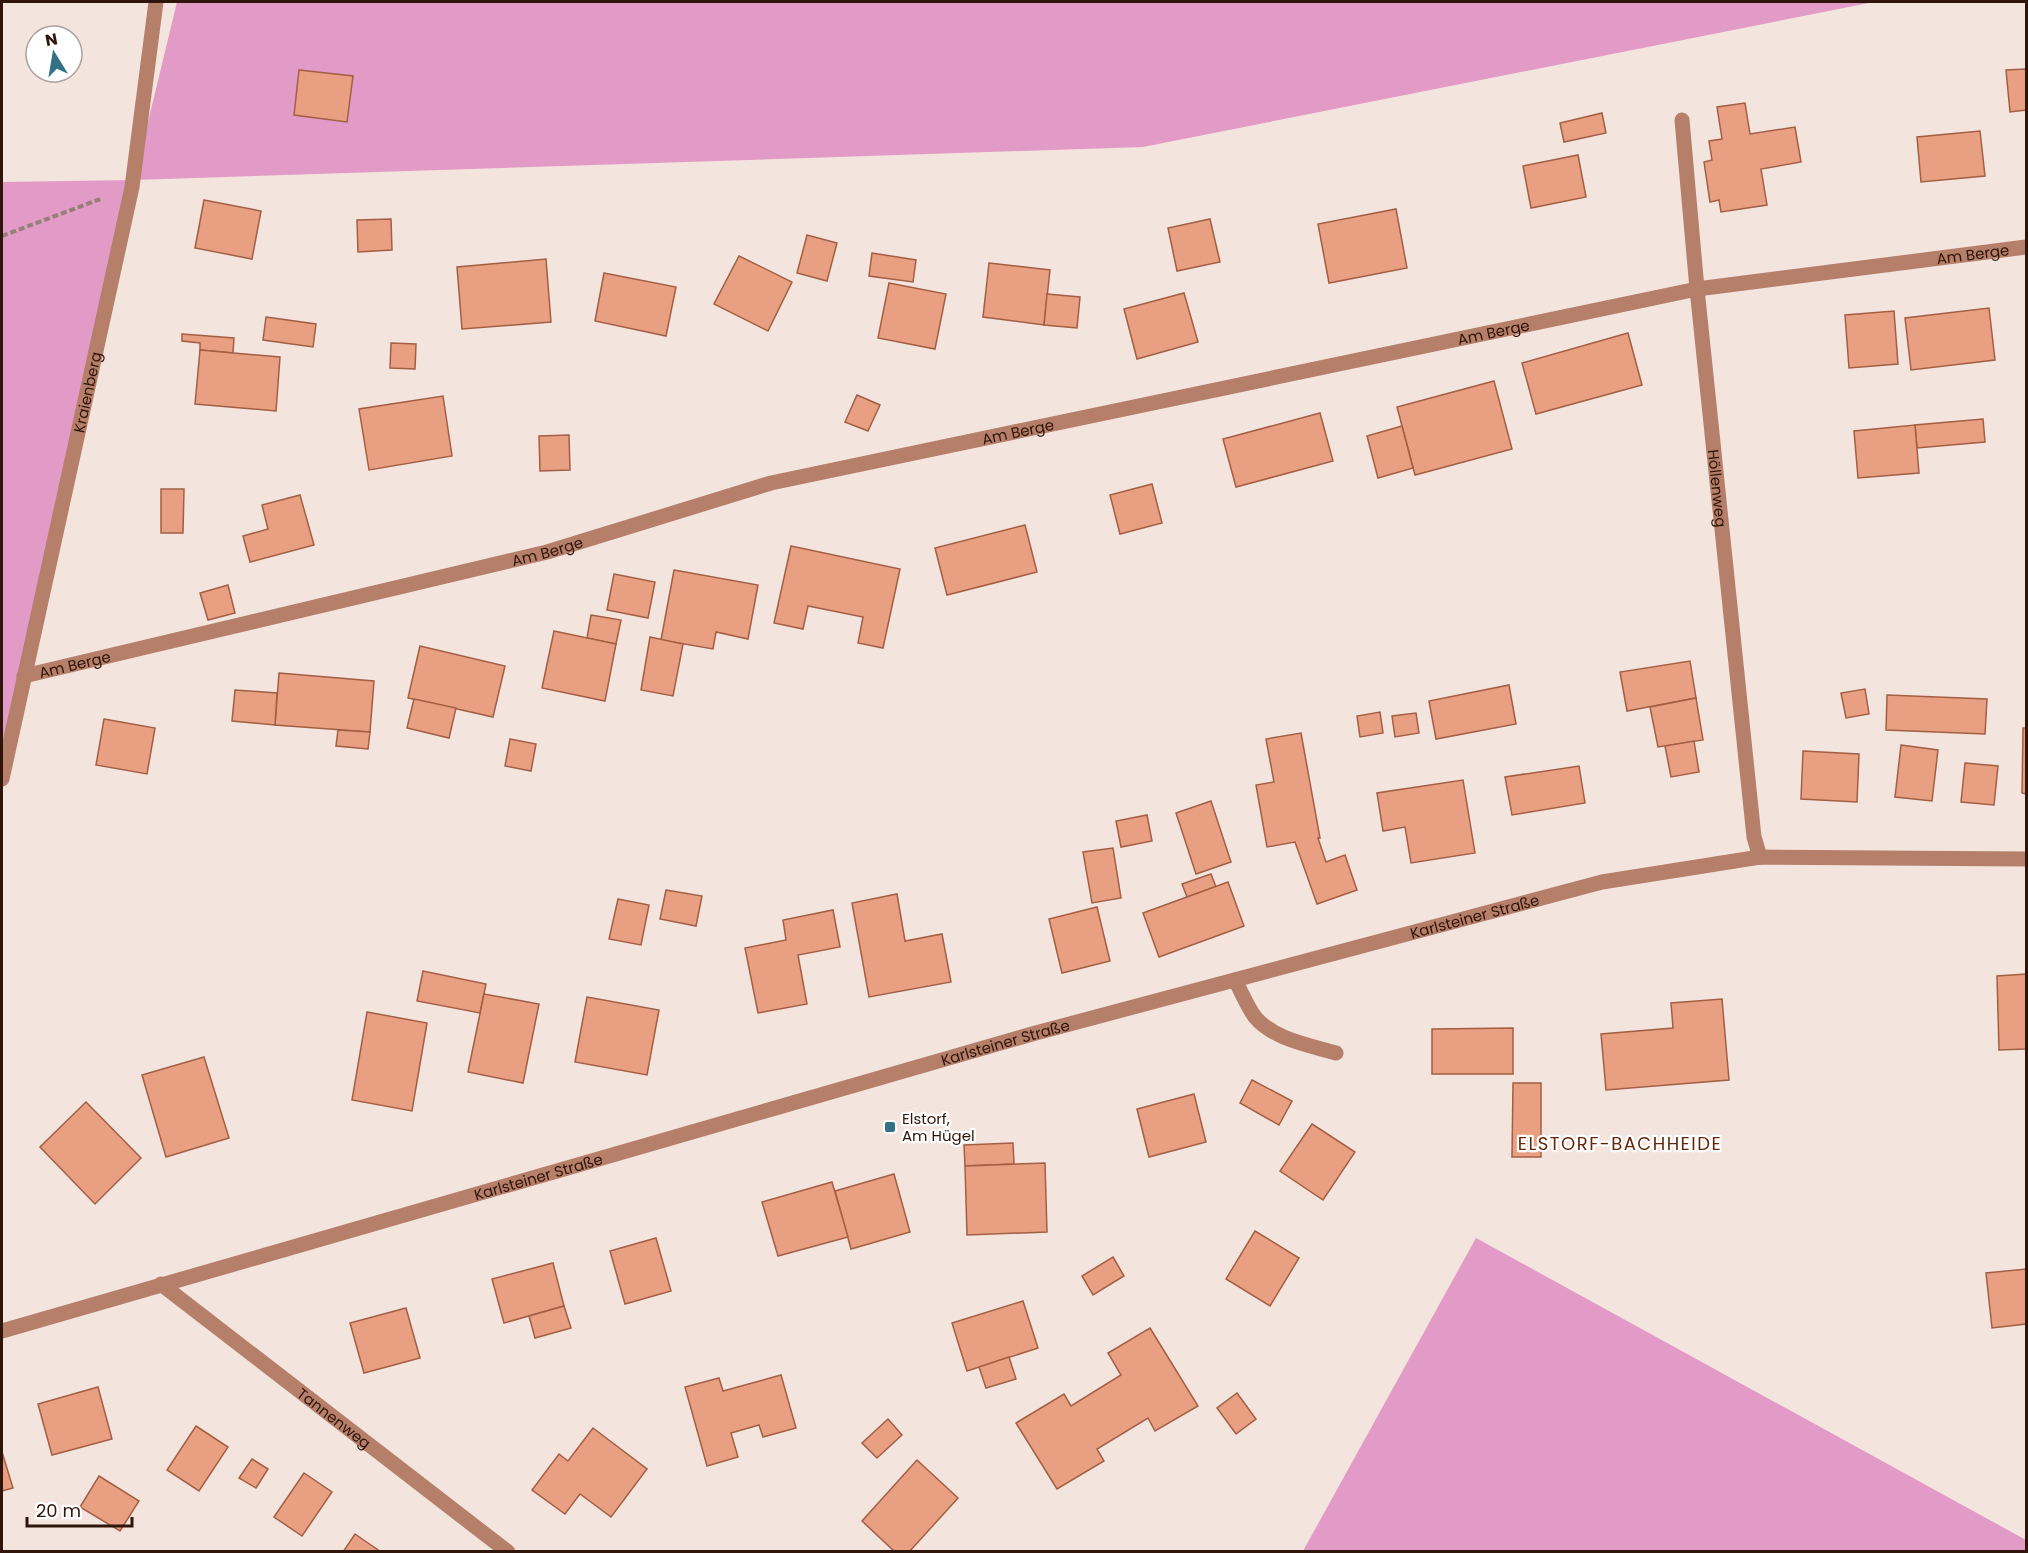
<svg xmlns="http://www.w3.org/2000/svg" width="2028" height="1553" font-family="Poppins,sans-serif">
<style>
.forest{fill:#e29ac6}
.building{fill:#e89f82;stroke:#a35f44;stroke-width:1.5}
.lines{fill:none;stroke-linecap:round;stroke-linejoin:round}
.path{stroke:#958077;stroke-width:4;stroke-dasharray:6 3;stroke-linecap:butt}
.service{stroke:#b57f6a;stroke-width:15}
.minor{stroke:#b57f6a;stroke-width:15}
.tertiary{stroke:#b57f6a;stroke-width:15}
.poi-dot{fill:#327186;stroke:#fff;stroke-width:2}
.labels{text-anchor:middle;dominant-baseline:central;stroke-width:4.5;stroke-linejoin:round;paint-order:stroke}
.street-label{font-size:15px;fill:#2f1409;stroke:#fff}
.poi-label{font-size:15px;fill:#2f1409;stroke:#fff;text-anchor:start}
.quarter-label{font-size:18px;letter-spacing:1.5px;fill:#632608;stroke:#fff}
</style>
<rect width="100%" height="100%" fill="#f4e4de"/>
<g class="forest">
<path d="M177,2h1697l-731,145 -1009,33 -132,573v-571l132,-2z"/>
<path d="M1476,1238l550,302v11h-723z"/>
</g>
<g class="building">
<path d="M2026,69v41l-16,2 -4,-42z"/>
<path d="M299,70l54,6 -6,46 -53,-7z"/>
<path d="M1745,103l5,31 45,-7 6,35 -40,7 6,36 -46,7 -2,-12 -9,2 -6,-40 8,-2 -3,-19 13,-2 -5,-32z"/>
<path d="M1602,113l4,20 -42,9 -4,-19z"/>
<path d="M1980,131l5,45 -64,6 -4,-45z"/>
<path d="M1578,155l8,42 -55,11 -8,-42z"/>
<path d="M204,200l57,11 -9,48 -57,-11z"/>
<path d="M1396,209l11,59 -78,15 -11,-59z"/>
<path d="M391,219l1,31 -34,2 -1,-32z"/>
<path d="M1210,219l10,43 -43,9 -9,-43z"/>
<path d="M807,235l30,8 -10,38 -30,-8z"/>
<path d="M872,253l44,7 -3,22 -44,-6z"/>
<path d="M739,256l53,26 -24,49 -54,-27z"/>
<path d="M546,259l5,63 -89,7 -5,-62z"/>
<path d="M989,263l61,7 -6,55 -61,-8z"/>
<path d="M604,273l72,14 -10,49 -71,-15z"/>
<path d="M889,283l57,11 -11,55 -57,-11z"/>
<path d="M1184,293l14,49 -61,17 -13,-50z"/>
<path d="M1047,294l33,3 -3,31 -33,-3z"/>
<path d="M1989,308l6,52 -84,10 -6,-52z"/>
<path d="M1894,311l4,53 -49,4 -4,-53z"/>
<path d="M266,317l50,7 -3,23 -50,-7z"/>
<path d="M1628,333l14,52 -106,29 -14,-51z"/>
<path d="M182,334l52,4 -1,15 -33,-3v-7l-18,-2z"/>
<path d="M391,343l25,1 -1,25 -25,-1z"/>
<path d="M200,350l80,7 -4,54 -81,-7z"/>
<path d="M1494,381l18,68 -97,26 -18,-68z"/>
<path d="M857,395l23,10 -12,26 -23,-9z"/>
<path d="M443,396l9,60 -83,14 -10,-61z"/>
<path d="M1320,413l13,48 -97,26 -13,-48z"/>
<path d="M1983,419l2,23 -68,6 -2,-23z"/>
<path d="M1915,425l4,48 -61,5 -4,-47z"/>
<path d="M1402,426l11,42 -35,10 -11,-42z"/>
<path d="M569,435l1,35 -30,1 -1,-35z"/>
<path d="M1152,484l10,39 -42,11 -10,-39z"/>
<path d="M161,489h23l-1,44h-22z"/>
<path d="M300,495l14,50 -64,17 -7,-26 25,-7 -6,-24z"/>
<path d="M1025,525l12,47 -90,23 -12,-47z"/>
<path d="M791,546l109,23 -17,79 -25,-5 5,-26 -55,-11 -5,23 -29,-6z"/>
<path d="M674,570l84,15 -10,54 -32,-7 -3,17 -52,-9z"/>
<path d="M614,574l41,8 -7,36 -41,-8z"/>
<path d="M228,585l7,28 -27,7 -8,-27z"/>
<path d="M591,615l30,5 -5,24 -29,-6z"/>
<path d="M554,631l62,13 -11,57 -63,-13z"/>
<path d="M650,637l33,7 -10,52 -32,-6z"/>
<path d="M420,646l85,20 -12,51 -85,-19z"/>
<path d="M1690,661l6,37 -69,13 -7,-39z"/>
<path d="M279,673l95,8 -4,51 -95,-7z"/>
<path d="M1509,685l7,39 -80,15 -7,-38z"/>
<path d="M1865,689l4,25 -23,4 -5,-25z"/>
<path d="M235,690l42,3 -2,32 -43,-4z"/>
<path d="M1887,695l100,4 -2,35 -99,-4z"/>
<path d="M1696,698l7,42 -45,7 -8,-40z"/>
<path d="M414,699l42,9 -7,30 -42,-10z"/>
<path d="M1380,712l3,21 -23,4 -3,-21z"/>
<path d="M1416,713l3,20 -24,4 -3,-21z"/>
<path d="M104,719l51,9 -8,46 -51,-9z"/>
<path d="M2023,728h3v66l-4,-1z"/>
<path d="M338,730l32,2 -2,17 -32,-3z"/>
<path d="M1301,733l19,105h-2l8,24 19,-7 12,35 -40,14 -22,-62 -28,5 -11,-62 18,-3 -8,-43z"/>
<path d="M510,739l26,5 -5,27 -26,-5z"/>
<path d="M1694,741l5,31 -28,5 -6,-31z"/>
<path d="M1901,745l37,5 -6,51 -37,-4z"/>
<path d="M1803,751l56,3 -2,48 -56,-3z"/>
<path d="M1965,763l33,3 -4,39 -33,-3z"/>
<path d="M1579,766l6,37 -73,12 -7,-38z"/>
<path d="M1463,780l12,73 -64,10 -6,-36 -22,4 -6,-38z"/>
<path d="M1211,801l20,61 -35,12 -20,-61z"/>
<path d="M1147,815l5,26 -31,6 -5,-26z"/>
<path d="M1113,848l8,50 -29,5 -9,-51z"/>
<path d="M1211,874l5,13 -29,10 -5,-13z"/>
<path d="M1228,882l16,44 -85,31 -16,-44z"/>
<path d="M666,890l36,6 -6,30 -36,-7z"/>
<path d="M897,894l8,47 37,-7 9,48 -82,15 -17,-94z"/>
<path d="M618,899l31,6 -8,40 -32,-6z"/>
<path d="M1097,907l13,54 -48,12 -13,-54z"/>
<path d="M833,910l7,37 -42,8 9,49 -49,9 -13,-65 41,-8 -3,-20z"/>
<path d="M423,971l63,13 -6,29 -63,-12z"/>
<path d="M2026,974v75l-27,1 -2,-74z"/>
<path d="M484,994l55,10 -16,79 -55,-11z"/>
<path d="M587,997l72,13 -12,65 -72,-13z"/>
<path d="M1722,999l7,81 -123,10 -5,-56 72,-6 -2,-25z"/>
<path d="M367,1012l60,11 -15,88 -60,-11z"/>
<path d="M1513,1028v46h-81v-45z"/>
<path d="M204,1057l25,81 -63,19 -24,-82z"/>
<path d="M1252,1080l40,21 -13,24 -39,-22z"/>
<path d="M1513,1083h28v74h-29z"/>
<path d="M1194,1094l12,48 -57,15 -12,-48z"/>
<path d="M86,1102l55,56 -46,46 -55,-57z"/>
<path d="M1312,1124l43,28 -32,48 -43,-29z"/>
<path d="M1013,1143l1,21 -49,2 -1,-21z"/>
<path d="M1045,1163l2,69 -80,3 -2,-69z"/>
<path d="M894,1174l16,58 -59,17 -16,-58z"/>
<path d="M832,1182l16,55 -70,19 -16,-54z"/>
<path d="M1255,1231l44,27 -29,48 -44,-27z"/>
<path d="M656,1238l15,53 -46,13 -15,-53z"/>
<path d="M1113,1257l11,19 -31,19 -11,-19z"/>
<path d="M553,1263l11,43 -60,17 -12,-44z"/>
<path d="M2026,1269v55l-34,4 -6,-55z"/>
<path d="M1023,1301l15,47 -71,23 -15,-48z"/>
<path d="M564,1306l7,22 -36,10 -6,-22z"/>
<path d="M406,1308l14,50 -56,15 -14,-50z"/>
<path d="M1150,1328l48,78 -43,25 -7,-13 -51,31 7,12 -47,28 -41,-66 48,-29 7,12 50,-31 -13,-22z"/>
<path d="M1009,1357l7,22 -30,9 -7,-21z"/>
<path d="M781,1375l15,53 -33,9 -4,-12 -28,8 7,24 -31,9 -22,-79 34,-9 4,13z"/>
<path d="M98,1387l14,52 -60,16 -14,-51z"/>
<path d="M1237,1393l19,26 -20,15 -19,-26z"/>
<path d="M888,1419l14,16 -25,23 -15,-15z"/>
<path d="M196,1426l32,21 -29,44 -32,-21z"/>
<path d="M593,1428l54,41 -36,48 -31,-23 -15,20 -33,-24 27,-36 9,7z"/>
<path d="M2,1452l11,36 -11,3z"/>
<path d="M252,1459l16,10 -12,19 -17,-10z"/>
<path d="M917,1460l41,38 -49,54h-14l-33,-31z"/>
<path d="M304,1473l28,19 -30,44 -28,-19z"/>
<path d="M99,1476l40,25 -19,30 -40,-24z"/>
<path d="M355,1534l26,18h-38z"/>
</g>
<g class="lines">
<path class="path" d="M2,236l101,-38"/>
<path class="service" d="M1235,980c6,11 12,26 20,37 18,22 54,28 81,36"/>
<g class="minor">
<path id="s1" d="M1682,120l15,169 57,548 6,20"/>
<path id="s2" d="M24,676l523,-124 224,-69 926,-194 329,-42"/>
<path id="s3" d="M2,779l130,-592 24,-185"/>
<path id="s4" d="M161,1284l347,268"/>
</g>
<path class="tertiary" id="s5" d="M2,1331l1030,-297 570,-152 158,-25 266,2"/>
</g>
<rect class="poi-dot" x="884" y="1121" width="12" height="12" rx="3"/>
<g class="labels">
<g class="street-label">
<text stroke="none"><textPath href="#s2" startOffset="1996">Am Berge</textPath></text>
<text stroke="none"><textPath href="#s2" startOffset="1510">Am Berge</textPath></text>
<text stroke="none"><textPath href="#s3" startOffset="396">Kraienberg</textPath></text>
<text stroke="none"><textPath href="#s2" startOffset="1024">Am Berge</textPath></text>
<text stroke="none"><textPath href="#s1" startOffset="370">Höllenweg</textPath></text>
<text stroke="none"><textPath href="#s2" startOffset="538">Am Berge</textPath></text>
<text stroke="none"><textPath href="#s2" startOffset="52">Am Berge</textPath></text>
<text stroke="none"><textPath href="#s5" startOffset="1530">Karlsteiner Straße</textPath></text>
<text stroke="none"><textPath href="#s5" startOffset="1044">Karlsteiner Straße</textPath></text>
<text stroke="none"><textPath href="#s5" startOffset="558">Karlsteiner Straße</textPath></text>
<text stroke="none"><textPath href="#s4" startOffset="219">Tannenweg</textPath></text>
</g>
<g class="poi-label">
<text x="902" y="1118">Elstorf,<tspan x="902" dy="17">Am Hügel</tspan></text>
</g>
<g class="quarter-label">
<text x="1620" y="1143">ELSTORF-BACHHEIDE</text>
</g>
</g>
<rect width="2028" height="1553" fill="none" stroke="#2f1409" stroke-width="6"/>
<g transform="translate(54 54) rotate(349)"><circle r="28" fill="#ffffff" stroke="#aca19d" stroke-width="1.5"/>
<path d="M0-4.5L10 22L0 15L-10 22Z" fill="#327186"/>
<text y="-9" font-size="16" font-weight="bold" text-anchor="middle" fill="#2f1409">N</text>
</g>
<path d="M27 1517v9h105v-9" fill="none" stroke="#2f1409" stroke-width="3"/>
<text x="36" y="1517" font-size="18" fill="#2f1409" stroke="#ffffff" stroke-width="4.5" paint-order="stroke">20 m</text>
</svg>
